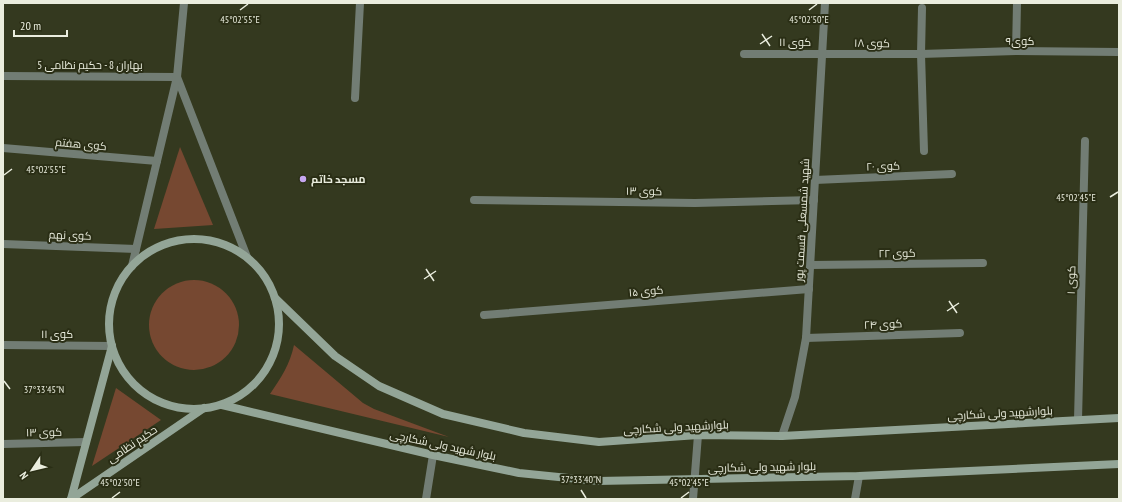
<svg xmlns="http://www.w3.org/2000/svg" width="1122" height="502" font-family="'PT Sans Narrow',Cairo,sans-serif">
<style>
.green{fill:#764831}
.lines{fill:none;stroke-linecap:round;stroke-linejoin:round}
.minor{stroke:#727d74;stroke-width:8}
.tertiary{stroke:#727d74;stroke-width:8}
.secondary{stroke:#93a597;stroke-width:8}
.ticks{fill:none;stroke:#eaedde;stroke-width:1.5}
.poi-dot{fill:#c6a6f0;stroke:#2a2e15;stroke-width:1.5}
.labels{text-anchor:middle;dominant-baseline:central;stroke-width:4;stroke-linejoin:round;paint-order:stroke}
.street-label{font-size:11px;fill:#eaedde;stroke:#2a2e15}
.poi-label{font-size:11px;font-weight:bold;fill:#eaedde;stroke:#2a2e15;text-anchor:start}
.ticks-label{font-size:10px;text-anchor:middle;fill:#eaedde;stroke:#2a2e15;stroke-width:4;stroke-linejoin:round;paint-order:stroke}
</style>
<rect width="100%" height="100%" fill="#34391f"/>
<g class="green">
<path d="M180,147l33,78 -59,4z"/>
<circle cx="194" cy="325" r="45"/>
<path d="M294,345l69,58 11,6 75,28 -179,-43c11,-16 20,-30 24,-49z"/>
<path d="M116,388l45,32 -69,46z"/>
</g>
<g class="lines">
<g class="minor">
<path d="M922,8l-1,46 3,97"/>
<path d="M1016,51l1,-48"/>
<path d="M744,54h177l95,-3 103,1"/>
<path d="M3,76l174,1"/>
<path d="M355,98l5,-95"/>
<path d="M3,148l154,13"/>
<path d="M815,180l137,-6"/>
<path d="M474,200l221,3 119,-3"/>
<path d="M3,244l133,5"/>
<path d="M811,265l172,-2"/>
<path d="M484,315l325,-26"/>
<path d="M806,338l154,-5"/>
<path d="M3,345l109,1"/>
<path d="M1078,420l7,-279"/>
<path d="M782,436l13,-39 11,-59 19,-335"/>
<path d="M3,444l83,-2"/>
<path d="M426,499l7,-44"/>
<path d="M693,499l5,-64"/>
<path d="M855,499l4,-23"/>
</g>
<g class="tertiary">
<path d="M177,77l70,180"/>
<path d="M132,266l45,-189 7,-74"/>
</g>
<g class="secondary">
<circle cx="194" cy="324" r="85"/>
<path d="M275,298l60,58 44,30 64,28 81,19 75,9 99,-7 84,1 337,-18"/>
<path d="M222,405l211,50 86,18 79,8 261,-5 260,-12"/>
<path d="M71,499l133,-91"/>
<path d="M71,499l41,-153"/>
</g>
</g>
<path class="ticks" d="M240,10l8,-6M809,10l8,-6M762,34l8,12M760,44l12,-8M4,175l8,-6M1110,197l8,-5M426,269l8,12M424,279l12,-8M949,301l8,12M947,311l12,-8M4,381l6,8M581,490l5,8M112,498l8,-6M681,498l8,-6"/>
<circle class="poi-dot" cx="303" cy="179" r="4"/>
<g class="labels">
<g class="street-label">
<text x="1020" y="41">کوی۹</text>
<text x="795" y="42">کوی ۱۱</text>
<text transform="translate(872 43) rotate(1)">کوی ۱۸</text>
<text x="90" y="65">بهاران 8 - حکیم نظامی 5</text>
<text transform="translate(81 144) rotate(5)">کوی هفتم</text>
<text transform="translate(883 166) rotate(-2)">کوی ۲۰</text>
<text transform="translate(644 191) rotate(1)">کوی ۱۳</text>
<text transform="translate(802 220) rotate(-87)">شهید شمسعلی قسمت پور</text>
<text transform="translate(70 235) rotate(2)">کوی نهم</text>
<text transform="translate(897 253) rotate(-1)">کوی ۲۲</text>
<text transform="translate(1071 280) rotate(-89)">کوی ۱</text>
<text transform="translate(646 291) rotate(-5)">کوی ۱۵</text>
<text transform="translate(883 324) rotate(-2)">کوی ۲۴</text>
<text x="57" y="334">کوی ۱۱</text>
<text transform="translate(1000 413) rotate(-3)">بلوارشهید ولی شکارچی</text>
<text transform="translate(676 427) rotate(-3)">بلوارشهید ولی شکارچی</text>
<text transform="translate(44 432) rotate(-1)">کوی ۱۳</text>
<text transform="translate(132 444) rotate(-34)">حکیم نظامی</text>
<text transform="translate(443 445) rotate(12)">بلوار شهید ولی شکارچی</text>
<text transform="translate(762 467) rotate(-1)">بلوار شهید ولی شکارچی</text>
</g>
<g class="poi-label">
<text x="311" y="179">مسجد خاتم</text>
</g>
</g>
<g class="ticks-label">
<text x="240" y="23">45°02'55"E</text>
<text x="809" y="23">45°02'50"E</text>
<text x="46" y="173">45°02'55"E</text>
<text x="1076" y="201">45°02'45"E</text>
<text x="44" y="393">37°33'45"N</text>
<text x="581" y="483">37°33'40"N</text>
<text x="120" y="486">45°02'50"E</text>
<text x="689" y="486">45°02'45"E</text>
</g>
<rect width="1122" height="502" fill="none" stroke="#eaedde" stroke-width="8"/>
<g transform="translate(32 470) rotate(235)" stroke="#2a2e15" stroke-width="3" paint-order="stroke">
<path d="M0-3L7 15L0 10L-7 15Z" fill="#eaedde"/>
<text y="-6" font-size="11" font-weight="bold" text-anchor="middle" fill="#eaedde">N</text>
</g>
<path d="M14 30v6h53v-6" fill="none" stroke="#eaedde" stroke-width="2"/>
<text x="20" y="30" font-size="12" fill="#eaedde" stroke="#2a2e15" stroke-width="3" paint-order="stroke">20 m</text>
</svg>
